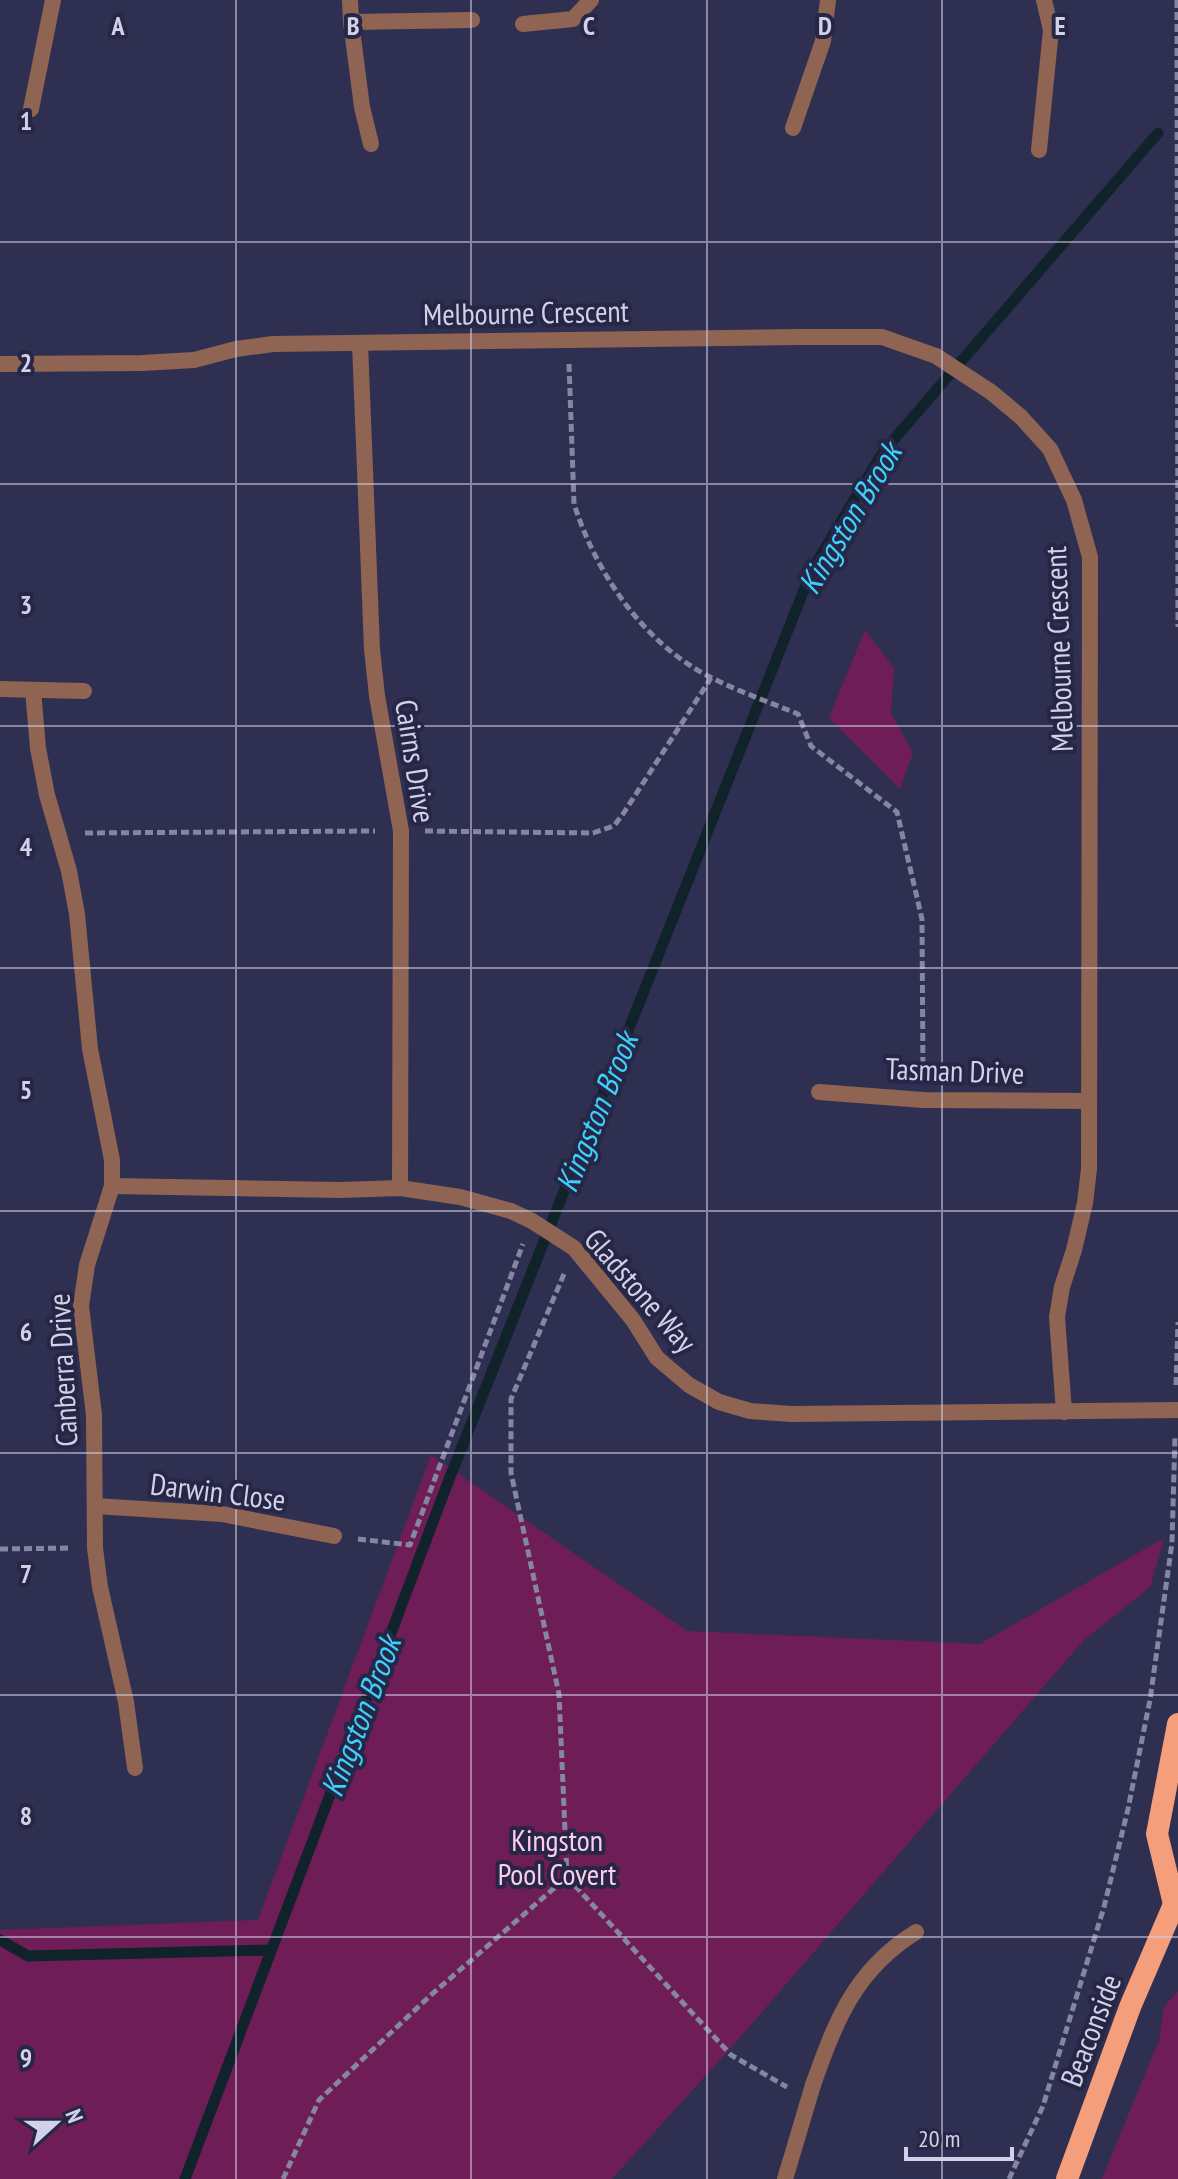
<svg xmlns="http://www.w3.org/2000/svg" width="1178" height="2179" font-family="'PT Sans Narrow',sans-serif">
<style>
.green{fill:#6f1d57}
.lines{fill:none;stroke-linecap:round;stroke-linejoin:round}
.stream{stroke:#11232a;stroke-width:11}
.path{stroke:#8586a1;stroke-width:5;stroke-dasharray:8 4;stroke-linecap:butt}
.service{stroke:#8f6453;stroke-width:16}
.minor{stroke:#8f6453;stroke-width:16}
.trunk{stroke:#f49e7c;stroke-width:22}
.grid{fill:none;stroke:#d1d2e8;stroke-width:2;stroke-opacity:0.55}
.labels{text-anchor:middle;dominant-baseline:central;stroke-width:8;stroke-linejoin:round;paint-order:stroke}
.street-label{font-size:30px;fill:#d1d2e8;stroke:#262646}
.park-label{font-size:30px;fill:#ffcdeb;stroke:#262646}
.water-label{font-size:32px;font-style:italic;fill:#3bd1fc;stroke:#262646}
.grid-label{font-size:26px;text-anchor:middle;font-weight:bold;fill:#d1d2e8;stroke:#262646;stroke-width:8;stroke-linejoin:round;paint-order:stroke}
</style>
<rect width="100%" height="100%" fill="#2f3051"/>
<g class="green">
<path d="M865,630l29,38 -3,45 22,40 -13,36 -71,-71z"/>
<path d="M431,1455l256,176 293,13 184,-106 -14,49 -67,54 -346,400 -125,138h-612v-249l258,-10z"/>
<path d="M1178,1991v188h-76l57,-139 5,-33z"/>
</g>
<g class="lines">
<g class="stream">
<path d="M0,1940l28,16 243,-6"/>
<path d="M185,2179l263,-697 364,-912 71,-118 275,-319"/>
</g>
<g class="path">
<path d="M1177,0l1,627"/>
<path d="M569,364l5,140c23,71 70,140 138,174 28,14 57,24 86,36l13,32 86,66 25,107 1,156"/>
<path d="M425,831l168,2 21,-7 9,-12 88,-136"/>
<path d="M85,833l290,-2"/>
<path d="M564,1274l-53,125v74l48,221 8,183"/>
<path d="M1176,1385l2,-63"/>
<path d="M358,1539l52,6 113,-301"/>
<path d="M0,1549l71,-1"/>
<path d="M283,2179l36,-79 112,-105 136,-118 164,178 56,32"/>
<path d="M1009,2179l34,-73 61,-199 24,-98 22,-109 22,-157 3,-108"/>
</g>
<g class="service">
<path d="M350,0l1,22 121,-2"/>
<path d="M351,22l11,85 9,37"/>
<path d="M523,24l50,-5 18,-19"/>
<path d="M31,109l22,-109"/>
<path d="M793,128l30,-87 5,-41"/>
<path d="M1039,150l12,-120 -7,-30"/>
<path d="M813,2085c23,-65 42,-115 103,-153"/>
</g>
<g class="minor">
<path d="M360,343l12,306 5,47 24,135 -1,357"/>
<path d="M0,364l142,-1 52,-3 42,-11 37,-5 526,-7h83l54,19 55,36 30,25 29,32 24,51 16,57 -1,612 -4,34 -11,47 -12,37 -5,30 7,95"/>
<path d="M0,689l84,2"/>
<path d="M33,690l5,58 9,47 22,76 8,43 13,135 22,111v26l-25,79 -6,41 13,109 1,133 5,39 26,115 9,66"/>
<path d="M819,1092l104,8 166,1"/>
<path d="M112,1186l228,4 60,-2 60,9 51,14 21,10 42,27 59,72 24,38 32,27 30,17 31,9 41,3 387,-4"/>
<path d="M95,1506l127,8 112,22"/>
<path d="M785,2179l28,-94"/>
</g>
<g class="trunk">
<path d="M1174,1904l-17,-70 21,-110"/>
<path d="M1067,2179l63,-172 48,-112"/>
</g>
</g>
<path class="grid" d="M236,0v2179M471,0v2179M707,0v2179M942,0v2179M0,242h1178M0,484h1178M0,726h1178M0,968h1178M0,1211h1178M0,1453h1178M0,1695h1178M0,1937h1178"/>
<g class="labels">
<g class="street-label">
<text transform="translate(526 312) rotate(-1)">Melbourne Crescent</text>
<text transform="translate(1058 649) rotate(-92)">Melbourne Crescent</text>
<text transform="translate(416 761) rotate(81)">Cairns Drive</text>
<text transform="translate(955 1070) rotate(2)">Tasman Drive</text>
<text transform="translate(641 1290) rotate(49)">Gladstone Way</text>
<text transform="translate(62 1370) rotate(-93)">Canberra Drive</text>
<text transform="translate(218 1491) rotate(7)">Darwin Close</text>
<text transform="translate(1090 2030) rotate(-69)">Beaconside</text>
</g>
<g class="park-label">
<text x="557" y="1839">Kingston<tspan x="557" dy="34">Pool Covert</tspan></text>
</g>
<g class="water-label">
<text transform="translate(849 518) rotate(-59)">Kingston Brook</text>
<text transform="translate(596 1112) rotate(-68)">Kingston Brook</text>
<text transform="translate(360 1716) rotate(-69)">Kingston Brook</text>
</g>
</g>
<g class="grid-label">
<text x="118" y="35">A</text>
<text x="353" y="35">B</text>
<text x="589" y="35">C</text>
<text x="825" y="35">D</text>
<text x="1060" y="35">E</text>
<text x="26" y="130">1</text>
<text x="26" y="372">2</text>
<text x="26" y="614">3</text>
<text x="26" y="856">4</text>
<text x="26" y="1099">5</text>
<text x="26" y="1341">6</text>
<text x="26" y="1583">7</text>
<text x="26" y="1825">8</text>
<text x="26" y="2067">9</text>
</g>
<g transform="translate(56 2123) rotate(69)" stroke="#262646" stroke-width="6" paint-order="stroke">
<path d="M0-6L14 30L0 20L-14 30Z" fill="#d1d2e8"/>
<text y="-12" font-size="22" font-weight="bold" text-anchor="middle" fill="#d1d2e8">N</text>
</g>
<path d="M906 2147v12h106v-12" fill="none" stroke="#d1d2e8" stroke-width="4"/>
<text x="918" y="2147" font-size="24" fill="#d1d2e8" stroke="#262646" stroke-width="6" paint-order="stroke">20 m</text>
</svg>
